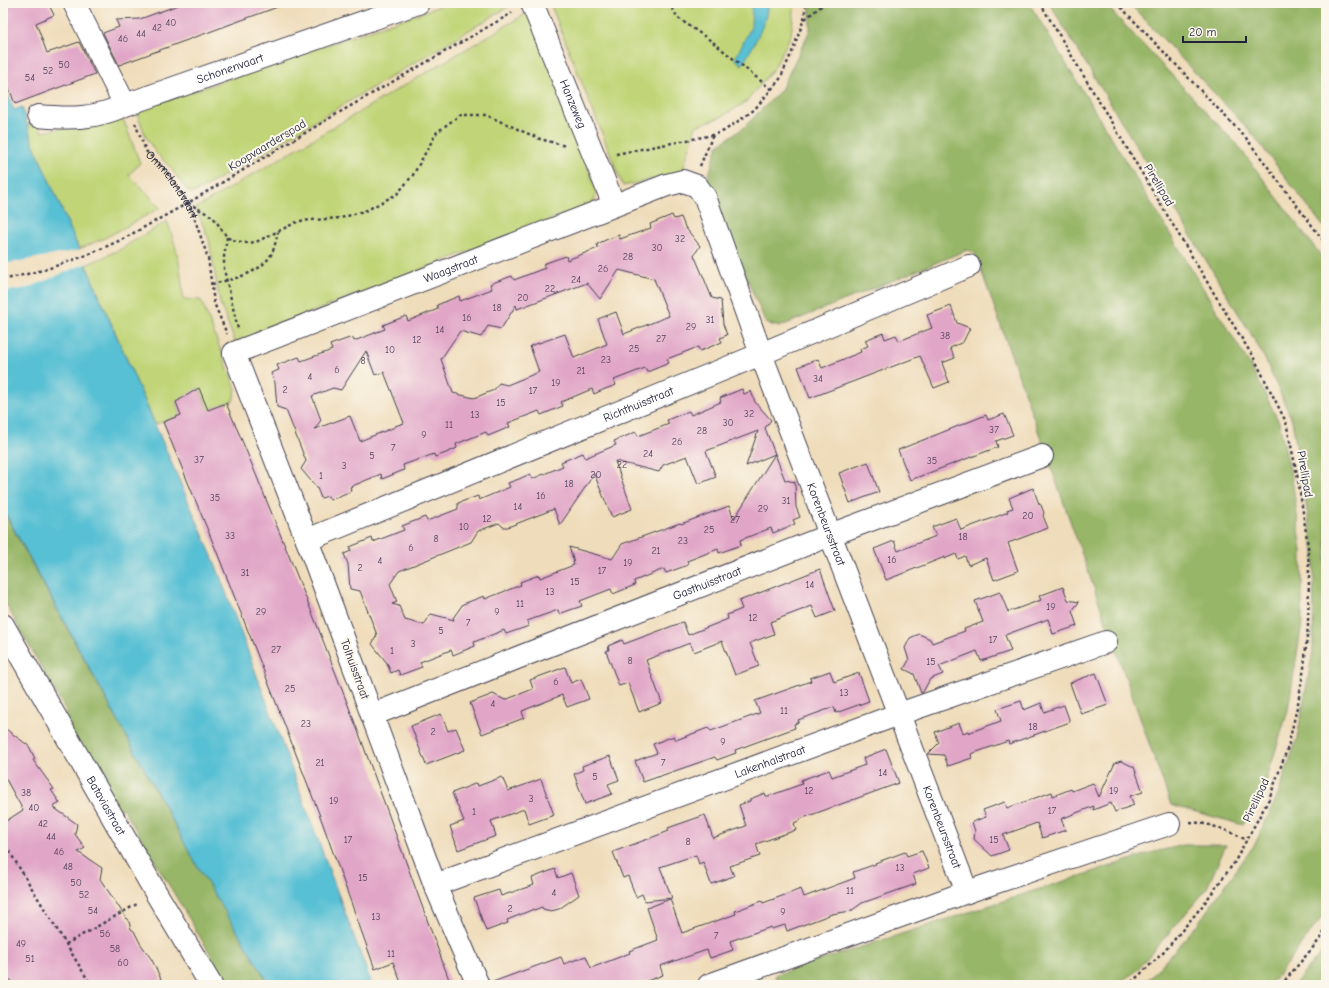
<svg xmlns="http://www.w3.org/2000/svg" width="1329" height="988" font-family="'Comic Neue',sans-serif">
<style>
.green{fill:#c1d578;stroke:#727c5a}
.forest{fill:#98b668;stroke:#5d6c52}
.water{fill:#58c0d4;stroke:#3d7188}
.pier{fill:#efdcba}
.building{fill:#e1a6c7;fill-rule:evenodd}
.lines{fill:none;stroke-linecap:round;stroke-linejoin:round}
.minor-casing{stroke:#413e4e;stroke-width:24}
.path{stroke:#413e4e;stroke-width:2.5;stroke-dasharray:3 3;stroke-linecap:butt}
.minor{stroke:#fff;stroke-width:22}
.labels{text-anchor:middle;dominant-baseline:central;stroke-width:4;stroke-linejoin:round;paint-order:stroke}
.number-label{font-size:10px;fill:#52435e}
.street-label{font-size:12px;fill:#22223b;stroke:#fbf7ec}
</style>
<rect width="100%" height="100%" fill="#fbf7ec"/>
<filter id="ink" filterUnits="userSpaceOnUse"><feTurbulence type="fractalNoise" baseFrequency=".025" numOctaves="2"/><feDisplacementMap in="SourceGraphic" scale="8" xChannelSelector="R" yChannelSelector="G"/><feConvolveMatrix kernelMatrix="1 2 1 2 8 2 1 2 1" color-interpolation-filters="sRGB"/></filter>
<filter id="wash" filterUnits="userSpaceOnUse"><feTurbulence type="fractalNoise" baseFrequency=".012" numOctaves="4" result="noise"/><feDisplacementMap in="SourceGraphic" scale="16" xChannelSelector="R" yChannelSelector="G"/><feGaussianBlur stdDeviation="0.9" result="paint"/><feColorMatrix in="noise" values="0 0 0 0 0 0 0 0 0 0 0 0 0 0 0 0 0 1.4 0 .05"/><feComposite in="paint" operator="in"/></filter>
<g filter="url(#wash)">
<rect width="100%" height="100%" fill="#efdcba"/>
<g class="green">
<path d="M449,3h66l-317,188 -6,2 -5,-3 -17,-23 -14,-14 -10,-16 -10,-26z"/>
<path d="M550,3h245l-4,32 -17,33 -28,34 -25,15 -25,9 -14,47 -59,13z"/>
<path d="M529,12l68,180 -4,11 -358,139 -15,-39 -11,-63 -13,-32z"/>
<path d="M122,116l18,47 -11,12 18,18 13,15 -55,30 -26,11 -47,-108 -5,-15 11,-3 4,9z"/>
<path d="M167,221c10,25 15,51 16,78l18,1 35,89 -3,12 -27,10 1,-5 -8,-18 -23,14 5,13 -18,7 -8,2 -69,-159 33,-15z"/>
</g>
<g class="forest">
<path d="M810,3h219l221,362 29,57 13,57 10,72v72l-14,87 -26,85 -19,30 -72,-20 -196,-552 -8,-3 -188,77 -13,-4 -60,-139 12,-39 24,-16 39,-39 29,-60z"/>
<path d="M1049,3h55l135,144 83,110 4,8v647l-48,63 -9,10h-130l12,-8 45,-51 59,-82 23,-49 19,-57 16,-87 1,-99 -22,-132 -28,-63 -13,-23z"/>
<path d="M1129,3h197v227l-76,-99z"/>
<path d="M6,516l190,348 74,121h-52l-14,-24 8,-4 -89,-149 -8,4 -54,-92 6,-7 -64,-114v-81z"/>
<path d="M1184,845h42l-20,45 -71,82 -20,13h-337l-3,-10 379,-123z"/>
<path d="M1326,947v38h-32z"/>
</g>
<g class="water">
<path d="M752,3h15c2,17 -16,47 -25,62l-7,-6 16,-32z"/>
<path d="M3,83l11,27 8,-3 10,34 183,422 157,422h-102l-74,-121 -193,-355z"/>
</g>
<path class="pier" d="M81,250l6,13 -59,25 -25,4v-28z"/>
<g id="blocks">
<g class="building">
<path d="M3,3h45l6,12 -18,8 11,30 32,-11 16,32 -80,30 -12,-32z"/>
<path d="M184,3h98l1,2 -164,60 -16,-32 16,-6 -3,-7 24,-1z"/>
<path d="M672,215l2,4 7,-2 4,10 15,19 -6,9 9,21 9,22 9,2 2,24 4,11 -7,3 2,4 -22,9 -2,-4 -31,12 2,4 -22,9 -2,-4 -31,12 2,5 -11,4 -11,5 -2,-5 -31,13 2,4 -22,9 -2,-4 -31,12 2,4 -22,9 -2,-4 -30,12 1,4 -11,5 -11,4 -1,-3 -31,11 1,5 -22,9 -1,-5 -31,13 1,4 -21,9 -2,-4 -7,2 -4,-10 -16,-19 5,-8 -20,-51 -9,-3 -2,-24 -4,-10 8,-3 -2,-5 22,-8 2,4 31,-11 -2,-5 22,-8 2,4 31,-12 -2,-4 23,-9 2,5 30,-12 -1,-4 22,-9 1,5 32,-12 -2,-5 22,-8 2,4 31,-12 -2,-4 23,-8 1,4 31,-12 -1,-4 11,-5 11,-4 1,4 31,-11 -1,-4zM619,270l35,9 15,37 -45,18 -8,-22 -18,7 9,25 -33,14 -9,-24 -35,12 9,26 -32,13 -8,-2 -5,7 -20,8 -21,-5 -12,-34 19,-28 21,6 7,-11 13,3 15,-24 1,4 70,-26 13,16zM366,351l9,24 9,-3 20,51 -9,3v1l-35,14 -10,-25 -35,13 6,-9 -9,-24 21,-8 8,2z"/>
<path d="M951,306l6,17 13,5 -7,14 -13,6 5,10 -13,5 7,19 -15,6 -14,-32 -110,42 -12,-31 20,-8 4,9 39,-16 -1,-3 8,-3 -3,-6 18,-7 2,6 11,-4 3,6 33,-13 -5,-13z"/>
<path d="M199,388l9,22 18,-7 20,47 71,175 41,106 93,254h-49l-9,-23 -18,7 -55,-153 -59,-152 -45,-114 -53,-128 18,-7 -5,-13z"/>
<path d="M742,389l2,5 7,-3 4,11 16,18 -6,8 20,52 10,2 1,25 4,10 -7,3 2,4 -22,9 -2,-5 -31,12 1,5 -22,8 -1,-4 -31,12 1,4 -22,8 -2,-4 -30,12 1,4 -22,9 -2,-5 -31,12 2,5 -12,4 -11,4 -1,-4 -31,11 2,5 -23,8 -2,-4 -30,12 1,4 -22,9 -2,-5 -31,12 2,5 -22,8 -2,-5 -7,3 -4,-10 -15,-19 5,-9 -17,-44 -10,-2 -2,-25 -4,-10 7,-3 -1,-4 22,-9 1,4 31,-12 -2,-4 23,-9 2,4 31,-12v-6l20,-7 1,4 31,-13 -2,-4 11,-4 11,-5 2,5 31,-13 -2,-4 22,-9 2,5 31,-13 -2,-4 22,-9 2,4 31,-12 -2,-4 22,-9 2,4 30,-13 -1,-4zM758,431l-12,35 29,-12 -41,65 -5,-13 -48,18 -1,-1 -58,21 -10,15 -43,-12 5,15h-1l1,3 -34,13 -1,-3 -19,7 1,3 -36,14 -1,-3 -21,8 -10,14 1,2 -23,-6 -7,11 -19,-5 -6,-14 -7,-2 5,-2 -7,-18 9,-13 72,-29 7,-11 21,-8 4,4h5l46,-18 6,16 34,-51 18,43 20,-8 -17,-48 44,11 4,-7 24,-9 11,28 18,-7 -10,-26z"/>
<path d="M1004,414l9,21 -17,6 2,6 -88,33 -12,-30 88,-35 2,5z"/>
<path d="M868,462l11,30 -29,11 -11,-30z"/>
<path d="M1033,488l6,16 2,1 3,8 -1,3 5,12 -40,15 10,28 -24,9 -8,-22 -18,7 -3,-9 -7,3 -2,-5 -12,5 1,-2 -59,23 -12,-31 20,-8 4,10 38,-15 -4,-9 24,-9 5,12 32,-12 15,-6 -1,-2 6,-2 -4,-10z"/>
<path d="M820,569l15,42 -18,7 -5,-12 -42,16 4,12 -24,9 9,23 -24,9 -13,-34 -28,11 -4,-9 -44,17 16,43 -23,9 -11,-29 -9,3 -13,-35 3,-1 -1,-4 14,-6 2,4 59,-22 5,13 40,-16 -1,-4 15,-6 -3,-8z"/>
<path d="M1063,587l5,13 11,2 -7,9 5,15 -24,8 -5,-15 -43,16 6,16 -30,10 -4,-10 -38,15 4,8 -13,5 -7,13 -2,1 -7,-19 -10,-5 5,-9 -4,-12 5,-10 9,-4 11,5 2,4 33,-12 -1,-2 19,-7 -8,-21 25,-9 8,20 33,-12 -2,-4z"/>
<path d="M565,667l6,16 10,-4 8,20 -22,8 -5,-12 -40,16 2,7 -42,16 -12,-31 23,-9 12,6 28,-11 -3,-9z"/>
<path d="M830,671l4,11 25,-9 10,28 -33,12 -2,-6 -36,13 1,2 -5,2 1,4 -60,22 1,3 -19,7 -2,-3 -72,25 -8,-21 22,-8 -4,-9 21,-8 2,4 32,-12 3,3 49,-18 -5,-12 56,-20 -1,-3z"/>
<path d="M1096,673l12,32 -27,9 -11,-31z"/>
<path d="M1021,701l3,9 17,-7 3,9 20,-7 6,17 -61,22 -1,-3 -37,13 1,4 -24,8 -4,-11 -16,-1 11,-11 -4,-11 24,-9 4,10 5,-2v2l33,-12 -4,-12z"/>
<path d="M441,714l7,17 8,-3 9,22 -39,15 -15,-39z"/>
<path d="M3,727l26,19 6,13 -2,1 21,29 -3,1 9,13 -7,4 24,17 -2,10 10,14 -7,4 24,16 -2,11 29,43 2,7 3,2 6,12 12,17 9,19 -10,6h-138l-1,-4 -9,-6v-152l20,-13 -20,-36z"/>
<path d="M886,749l13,34 -99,36 1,1 -7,3 2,7 -40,14 4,12 -30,10 4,10 -23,8 -8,-22 -4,2 -3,-9 -36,12 12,31 -27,3 -3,-7 -6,3 -8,-21 -5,2 -10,-26 56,-21 -1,-3 37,-13 8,23 33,-12 -7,-21 11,-4v-2l15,-6 1,3h3l33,-12 -1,-4 28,-10 3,7 33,-12 -2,-7z"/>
<path d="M610,756l9,24 -11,4 4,10 -27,10 -11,-30 9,-4 -1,-4z"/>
<path d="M1121,761l13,6 9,25 -13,4 4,9 -19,7 -4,-9 -18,7 1,-4 -33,13 5,11 -24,8 -5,-15 -34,12 6,15 -17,6 -18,-17 1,-8 -3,-9 14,-5 -3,-7 22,-8 2,6 45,-16 1,4 18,-7 1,2 21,-8 6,14 16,-34z"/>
<path d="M502,777l6,14 33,-12 13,36 -25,9 -5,-15 -33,12 5,15 -38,14 -8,-24 14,-5 -12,-28 25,-10 1,3z"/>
<path d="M922,851l7,17 -16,6 3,10 -54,19 -11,8 -19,3 -45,17 -2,-6 -14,4v-2l-41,14 3,9 -23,8 -3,-8 -47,16 3,9 -27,10h-145l-1,-2 71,-26 3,7 22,-8 5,12 39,-15 -1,-2 29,-11 -11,-32 23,-9 12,34 54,-19 -1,-3 27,-10 1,2 38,-14 3,8 51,-19 -2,-6 23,-8 -1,-1 30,-11 2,4z"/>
<path d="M555,869l3,9 13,-5 8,22 -20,14 -8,2 -8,-2 -1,-2 -8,3v-1l-27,11 1,3 -22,8 -12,-33 25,-8 2,6 33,-11 -2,-7z"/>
</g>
</g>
</g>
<g filter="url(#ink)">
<use href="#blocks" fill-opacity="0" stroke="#413e4e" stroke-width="1"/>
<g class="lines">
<defs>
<g id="minor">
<path d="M74,3l51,102"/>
<path id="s2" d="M532,3l82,202"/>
<path id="s3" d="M38,116c33,3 57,3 87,-11l293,-102"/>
<path id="s4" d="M307,540l454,-186 208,-88"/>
<path id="s5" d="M3,625l153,268 55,92"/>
<path id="s6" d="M372,715l458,-180 212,-79"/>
<path id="s7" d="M435,885l464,-171 207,-72"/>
<path id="s8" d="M478,985l-43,-100 -128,-345 -73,-187 433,-168 16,-4 14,5 8,11 56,157 206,538"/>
<path d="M709,985l258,-93 202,-68"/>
</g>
</defs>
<use href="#minor" class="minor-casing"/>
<g class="path">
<path d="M669,3l9,15 36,25 58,47"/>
<path d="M1040,3l175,292 40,65 31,62 12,57 10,67 1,30 -1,50 -4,42 -6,35 -10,44 -19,52 -35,64 -31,42 -39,47 -30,28 -7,5"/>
<path d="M1117,3l129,135 80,106"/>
<path d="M805,19l20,-16"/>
<path id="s1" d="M135,123l11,28 21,21 21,31 5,11 15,44 6,45 13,31"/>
<path d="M616,154l97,-19 11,-4 30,-21 26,-31 13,-29 11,-31 2,-16"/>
<path d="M700,166l13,-31"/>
<path d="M188,203l25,14 14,20 5,3 15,3 9,-1 43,-21 42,-3 26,-8 30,-16 16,-19 24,-43 23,-17h26l54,24 26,7"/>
<path d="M227,237l-3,20v12l14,60"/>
<path d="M3,280l44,-11 40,-14 34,-15 67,-37 152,-91 172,-99"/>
<path d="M212,284c21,-5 49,-10 60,-31 3,-6 4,-14 6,-21"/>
<path d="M1190,822c20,1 39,9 57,18"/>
<path d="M3,841l88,144"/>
<path d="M66,944l71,-40"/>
<path d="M1281,985l40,-47 5,-9"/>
</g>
<use href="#minor" class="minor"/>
</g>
</g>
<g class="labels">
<g class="number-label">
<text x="171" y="23">40</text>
<text x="157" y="28">42</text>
<text x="141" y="34">44</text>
<text x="123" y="39">46</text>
<text x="64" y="65">50</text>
<text x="48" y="71">52</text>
<text x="30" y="78">54</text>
<text x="680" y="239">32</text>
<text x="657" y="248">30</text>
<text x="628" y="257">28</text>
<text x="603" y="269">26</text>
<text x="576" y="280">24</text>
<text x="550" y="289">22</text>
<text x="523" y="298">20</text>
<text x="497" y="308">18</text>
<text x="467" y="318">16</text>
<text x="710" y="320">31</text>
<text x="691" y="327">29</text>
<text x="440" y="330">14</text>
<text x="945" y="336">38</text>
<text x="661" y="339">27</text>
<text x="417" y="340">12</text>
<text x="634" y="349">25</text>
<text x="390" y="350">10</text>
<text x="606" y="360">23</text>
<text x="363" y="361">8</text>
<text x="337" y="370">6</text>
<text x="581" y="371">21</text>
<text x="310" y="377">4</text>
<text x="818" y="379">34</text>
<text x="556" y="383">19</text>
<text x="285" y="390">2</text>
<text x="533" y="391">17</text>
<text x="501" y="403">15</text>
<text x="749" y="414">32</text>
<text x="475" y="415">13</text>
<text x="728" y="423">30</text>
<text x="449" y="425">11</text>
<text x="994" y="430">37</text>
<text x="702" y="431">28</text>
<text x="424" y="435">9</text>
<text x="677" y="442">26</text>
<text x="393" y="448">7</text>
<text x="648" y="454">24</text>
<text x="372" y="456">5</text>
<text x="199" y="460">37</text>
<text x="932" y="461">35</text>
<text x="622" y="465">22</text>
<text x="344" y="466">3</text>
<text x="596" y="475">20</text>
<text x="321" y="476">1</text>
<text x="569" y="484">18</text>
<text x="541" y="496">16</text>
<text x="215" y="498">35</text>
<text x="786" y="501">31</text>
<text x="518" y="507">14</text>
<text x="763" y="509">29</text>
<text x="1028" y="516">20</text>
<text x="487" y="519">12</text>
<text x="735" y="520">27</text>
<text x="464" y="527">10</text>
<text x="709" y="530">25</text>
<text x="230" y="536">33</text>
<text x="963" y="537">18</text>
<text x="436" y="539">8</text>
<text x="683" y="541">23</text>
<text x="411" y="548">6</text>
<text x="656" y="551">21</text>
<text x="892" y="560">16</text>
<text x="380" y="561">4</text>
<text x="628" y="563">19</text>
<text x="360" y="568">2</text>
<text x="602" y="571">17</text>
<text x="245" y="573">31</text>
<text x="575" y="582">15</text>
<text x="810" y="585">14</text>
<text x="550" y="592">13</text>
<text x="520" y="604">11</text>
<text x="1051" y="607">19</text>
<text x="261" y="612">29</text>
<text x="497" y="612">9</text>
<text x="753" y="618">12</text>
<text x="468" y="623">7</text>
<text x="441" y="631">5</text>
<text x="993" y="640">17</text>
<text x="413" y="644">3</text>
<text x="276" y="650">27</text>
<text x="392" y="651">1</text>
<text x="630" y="661">8</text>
<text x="931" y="662">15</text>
<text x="556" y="682">6</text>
<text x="290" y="689">25</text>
<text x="844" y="693">13</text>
<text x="493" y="704">4</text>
<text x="784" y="711">11</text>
<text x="306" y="724">23</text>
<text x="1033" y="727">18</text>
<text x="433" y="732">2</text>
<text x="723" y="742">9</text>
<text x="320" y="763">21</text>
<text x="663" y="763">7</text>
<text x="883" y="773">14</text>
<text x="595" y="777">5</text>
<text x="809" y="791">12</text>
<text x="1114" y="791">19</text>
<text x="26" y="793">38</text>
<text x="531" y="799">3</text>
<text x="334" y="801">19</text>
<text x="34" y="808">40</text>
<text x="1052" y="811">17</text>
<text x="474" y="812">1</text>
<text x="43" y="824">42</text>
<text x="51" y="837">44</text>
<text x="348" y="840">17</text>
<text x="994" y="840">15</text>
<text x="688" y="842">8</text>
<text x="59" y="852">46</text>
<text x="68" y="867">48</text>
<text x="900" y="868">13</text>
<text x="363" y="878">15</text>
<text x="76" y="883">50</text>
<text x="850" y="891">11</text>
<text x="554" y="893">4</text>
<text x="84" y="895">52</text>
<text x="510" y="909">2</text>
<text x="93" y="911">54</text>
<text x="783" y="912">9</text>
<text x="376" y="917">13</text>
<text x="105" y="934">56</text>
<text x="716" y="936">7</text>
<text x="21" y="944">49</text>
<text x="115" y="949">58</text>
<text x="391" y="954">11</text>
<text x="30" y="959">51</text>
<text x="123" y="963">60</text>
</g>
<g class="street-label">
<text stroke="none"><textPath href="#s3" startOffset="200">Schonenvaart</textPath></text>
<text stroke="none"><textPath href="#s2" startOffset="109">Hanzeweg</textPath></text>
<text transform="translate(267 145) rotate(-31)">Koopvaarderspad</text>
<text stroke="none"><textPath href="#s1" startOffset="73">Ommelandvaart</textPath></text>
<text transform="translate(1159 185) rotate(59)">Pirellipad</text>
<text stroke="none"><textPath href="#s8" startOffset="910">Waagstraat</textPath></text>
<text stroke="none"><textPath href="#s4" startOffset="358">Richthuisstraat</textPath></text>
<text transform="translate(1305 474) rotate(80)">Pirellipad</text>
<text stroke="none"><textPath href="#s8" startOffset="1536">Korenbeursstraat</textPath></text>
<text stroke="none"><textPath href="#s6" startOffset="360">Gasthuisstraat</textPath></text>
<text transform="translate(355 669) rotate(70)">Tolhuisstraat</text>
<text stroke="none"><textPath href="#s7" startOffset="357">Lakenhalstraat</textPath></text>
<text transform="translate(1256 800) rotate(-65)">Pirellipad</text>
<text stroke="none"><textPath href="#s5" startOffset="208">Bataviastraat</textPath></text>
<text stroke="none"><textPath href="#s8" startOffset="1860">Korenbeursstraat</textPath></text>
</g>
</g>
<rect width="1329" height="988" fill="none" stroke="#fbf7ec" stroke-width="16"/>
<path d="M1183 36v6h63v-6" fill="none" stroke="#22223b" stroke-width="2"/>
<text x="1189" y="36" font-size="12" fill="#22223b" stroke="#fbf7ec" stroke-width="3" paint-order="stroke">20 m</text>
</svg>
